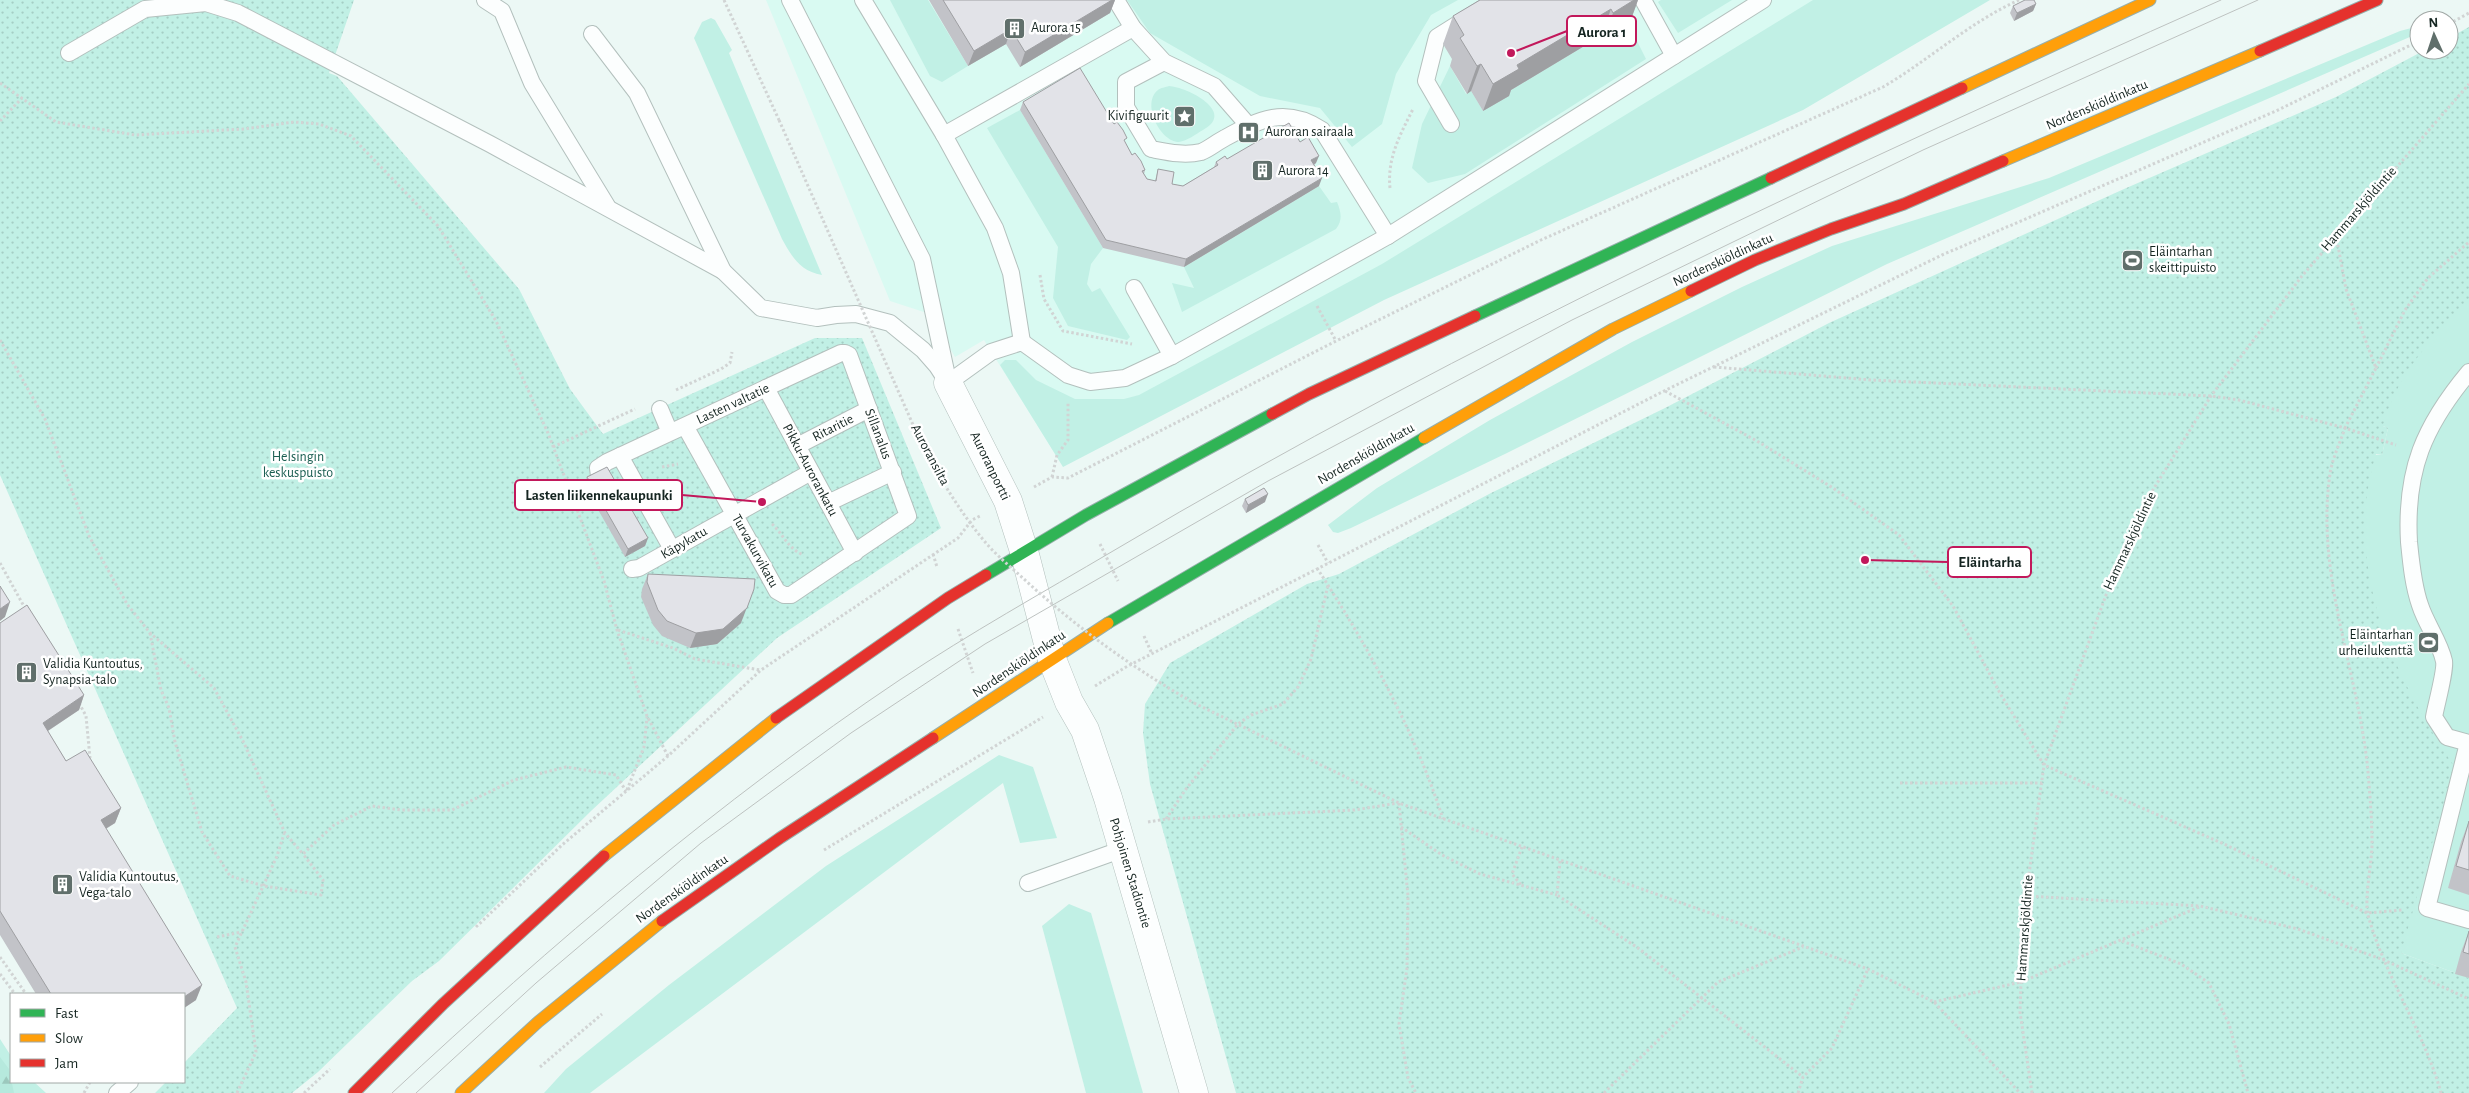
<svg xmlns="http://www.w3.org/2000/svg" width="2469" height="1093" font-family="'Alegreya Sans',sans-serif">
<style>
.built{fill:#d9faf2}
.grass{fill:#c1f0e5}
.forest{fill:url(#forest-firs)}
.park{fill:url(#park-dots)}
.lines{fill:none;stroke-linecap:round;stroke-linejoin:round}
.lane-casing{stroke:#b3c0bd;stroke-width:18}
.street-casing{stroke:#b3c0bd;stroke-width:29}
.fast-casing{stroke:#96afab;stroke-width:13}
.slow-casing{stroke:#96afab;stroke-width:13}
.jam-casing{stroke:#96afab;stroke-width:13}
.path{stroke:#d1d4d4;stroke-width:3;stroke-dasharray:2.5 2.5;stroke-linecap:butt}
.lane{stroke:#fcfefe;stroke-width:16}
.street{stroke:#fcfefe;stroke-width:28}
.fast{stroke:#30b455;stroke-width:11}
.slow{stroke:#ff9f0a;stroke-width:11}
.jam{stroke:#e5322d;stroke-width:11}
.tram{stroke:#bdc2c0;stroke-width:1}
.path-bridge{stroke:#d1d4d4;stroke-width:3;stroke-dasharray:2.5 2.5;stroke-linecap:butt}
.wall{fill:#c2c3c8}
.shaded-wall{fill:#9e9fa2}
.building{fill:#e2e3e8;stroke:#9e9fa2}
.labels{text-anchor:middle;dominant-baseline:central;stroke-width:5;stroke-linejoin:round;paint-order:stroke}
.poi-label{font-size:14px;fill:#152521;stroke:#fff;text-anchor:start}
.street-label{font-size:14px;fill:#152521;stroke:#fff}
.park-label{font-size:14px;fill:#1a5e51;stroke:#fff}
.leader{fill:none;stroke:#c2185b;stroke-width:2}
.callout-dot{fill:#c2185b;stroke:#fff;stroke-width:2}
.callout{fill:#fff;stroke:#c2185b;stroke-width:2}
.callout-label{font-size:15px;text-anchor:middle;font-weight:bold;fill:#152521}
</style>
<defs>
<pattern id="forest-firs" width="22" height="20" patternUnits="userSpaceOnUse" patternTransform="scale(1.25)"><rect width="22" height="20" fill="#b6e9dd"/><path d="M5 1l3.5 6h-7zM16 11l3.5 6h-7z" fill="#9cc8bd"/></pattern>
<pattern id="park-dots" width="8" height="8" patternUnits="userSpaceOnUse" patternTransform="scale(1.25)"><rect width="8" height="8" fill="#c1f0e5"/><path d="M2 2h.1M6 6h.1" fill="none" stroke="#a5cec4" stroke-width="1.8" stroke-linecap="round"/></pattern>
</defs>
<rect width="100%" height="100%" fill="#ecf8f5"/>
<path class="built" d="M766,0h1208l-920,452 -70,-112 -29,17 -25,-43 -40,-13z"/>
<g class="grass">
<path d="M890,0h38l40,66 -26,16 -12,-6z"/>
<path d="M1127,0h331l-27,15 -35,59 -14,50 -30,23 -32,-39 -60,-12 -110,-63z"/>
<path d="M1661,0h71l-54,33 -20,-31z"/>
<path d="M1813,0h177l-187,110 -419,190 -321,167 -63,-102 5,-5h11l20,20 39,19h49l15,-4 243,-131z"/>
<path d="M711,18l4,2 17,30 -3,3 93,222c-22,-4 -30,-18 -40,-36l-88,-201 8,-16z"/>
<path d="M1629,25l17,34 -181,115 -37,9 -16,-15 10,-44 28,-58 16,28 5,-3 12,20 24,-19 94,-56 2,4z"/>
<path d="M2419,26v7l-532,231 -380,189 -156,75 -13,5 -5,-1 -5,-7 49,-37 113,-68 142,-78 110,-55 90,-41 217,-68 351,-147z"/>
<path d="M1169,86c18,1 68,26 34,44 -7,4 -16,11 -24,12 -19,0 -38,-39 -21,-52 2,-2 8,-3 11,-4z"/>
<path d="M1020,110l83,138 -12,16 -4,20 5,8 8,-4 30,49 -3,3 -59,-14 -15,-28 5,-51 -71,-119z"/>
<path d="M1319,186l12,17 6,-1c4,10 6,18 -1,27l-154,83 -10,-29 22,5 -10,-21z"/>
<path d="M2469,261v717l-68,-25 -53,-499 34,1 6,-27 -5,-2 -8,-19z"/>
<path d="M999,755l34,12 24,71 -37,5 -17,-60 -413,310h-46l22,-24 103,-84 157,-119z"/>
<path d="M1069,904l22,9 52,180h-57l-44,-167z"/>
<path d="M0,1039l11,17v26h23l12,11h-46z"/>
</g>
<path class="forest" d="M0,1057l9,12 5,24h-14z"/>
<g class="park">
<path d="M0,0h354l-25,73 8,3 182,213 51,100 33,45 212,-96h47l79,190 -164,110 -186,173 -152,150 -27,20 -94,91 -26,21h-137l11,-11h18v-19l53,-55 -237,-533z"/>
<path d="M2469,27v272c-35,36 -73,76 -86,127l5,2 -6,27 -6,-1c-34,110 17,222 78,312l-53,187 68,25v115h-1233l-86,-309 -7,-51 2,-29 25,-41 137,-79 32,-10 152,-81 174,-85 164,-85 295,-134 212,-92 89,-47h24v-12z"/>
</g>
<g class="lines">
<defs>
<g id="lane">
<path d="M485,0l17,11 30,72 75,123"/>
<path d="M790,0l132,259 25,117"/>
<path d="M863,0l81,135 51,93 16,45 11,69"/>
<path d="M1116,0l17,28 31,34 50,24 34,39"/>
<path d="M1643,0l31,56"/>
<path d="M592,34l45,59 86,178 38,37 56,10 19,-3 20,-1 34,9 33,27 14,16 11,17"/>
<path d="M69,53l76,-44 61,-6 32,10 252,131 233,127"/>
<path d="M1164,62l-38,20v25l25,42c16,3 33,7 50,3 8,-3 16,-10 24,-14 34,-19 61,-32 97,-8l66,106"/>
<path d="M1451,124l-25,-43 11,-44 59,-37"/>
<path d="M944,135l189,-107"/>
<path d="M1134,288l38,68"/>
<path d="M2469,372c-45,54 -64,98 -60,170 2,20 4,43 11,63 6,19 20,37 24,56 2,9 -8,44 -10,56l13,20 22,6"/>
<path d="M948,383l43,-31 31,-10 46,33 22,7 35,-4 47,-22 216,-120 375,-236"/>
<path d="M766,388l89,165"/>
<path d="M660,409l8,19"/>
<path d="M797,446l72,-37"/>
<path d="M620,456l52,93"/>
<path d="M599,476l-1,-8 9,-6 234,-109h4l4,2 59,161 -117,79h-7l-7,-4 -92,-165"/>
<path d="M828,503l65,-31"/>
<path d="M632,569l7,-1 172,-96"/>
<path d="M2468,743l-41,165 42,12"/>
<path d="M1028,883l95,-34"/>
<path d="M117,1093l13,-11"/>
</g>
<path id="street" d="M948,383l60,118 16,50 28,108 17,43 16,28 23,68 86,295"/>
<g id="fast">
<path d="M1475,316l296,-138"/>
<path d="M986,575l100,-60 186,-101"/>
<path d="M1108,623l316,-185"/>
</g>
<g id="slow">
<path d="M1962,88l188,-88"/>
<path d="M2003,161l257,-110"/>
<path d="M1424,438l189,-109 78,-38"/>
<path d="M933,738l175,-115"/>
<path d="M604,856l172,-138"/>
<path d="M461,1093l77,-71 124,-101"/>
</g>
<g id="jam">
<path d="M2260,51l117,-51"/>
<path d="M1771,178l191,-90"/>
<path d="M1691,291l64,-31 76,-31 73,-25 99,-43"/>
<path d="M1272,414l37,-20 166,-78"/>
<path d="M776,718l172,-120 38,-23"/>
<path d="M662,921l118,-83 153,-100"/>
<path d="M354,1093l89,-89 161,-148"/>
</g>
</defs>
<use href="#lane" class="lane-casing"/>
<use href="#street" class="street-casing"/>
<use href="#fast" class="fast-casing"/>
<use href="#slow" class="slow-casing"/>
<use href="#jam" class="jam-casing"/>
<g class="path">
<path d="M724,0l55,120"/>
<path d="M2449,24l20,-11"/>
<path d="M0,83l56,39 79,13 109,-6 50,-7 25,2 32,12 87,90 58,95 52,112 56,148 13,49 30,86 21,40"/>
<path d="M0,121l22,-23"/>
<path d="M1390,188c-3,-30 10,-53 23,-79"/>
<path d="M2336,235l10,54 30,79 -31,60 51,17"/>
<path d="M1040,275l4,24 19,32 69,13"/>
<path d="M1317,306l19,35"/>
<path d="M0,340l45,79 44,117 38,68 23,29 64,55 29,53 42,92 18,21 31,-29 38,-19 29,4h51l62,-30 52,-13 50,8 10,16"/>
<path d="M1714,367l157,13 340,16 28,4 106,28c-5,15 -13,31 -15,46 -15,102 29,199 38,298 2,24 4,48 4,72 0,19 -8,55 -4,71 17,62 56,116 73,178"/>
<path d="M2376,368l29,-58 23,-32 41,-36"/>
<path d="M676,390l45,-21 9,-6 2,-11"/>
<path d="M1665,391l92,50 76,47 66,47 54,71 48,89 43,70 180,79 143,69 35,-3"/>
<path d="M553,447l82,-38"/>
<path d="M662,467l16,-3"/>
<path d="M1052,477l5,-22 11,-15v-38"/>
<path d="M1034,487l18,-10 16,1 268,-137 205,-101 342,-153c46,-27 87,-65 136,-87"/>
<path d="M772,524c11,10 17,26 32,31"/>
<path d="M1100,544l18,37"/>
<path d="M1318,545l10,18"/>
<path d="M933,554l4,13"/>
<path d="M0,563l26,47"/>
<path d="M1317,568c51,79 97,161 126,251"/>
<path d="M958,629l15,44"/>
<path d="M618,630l55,18 22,11 65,11"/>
<path d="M150,633l11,57 8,18 6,34 27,90 28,44 34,10 57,9 2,-15 -20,-26"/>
<path d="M1144,636l8,18"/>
<path d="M1095,686l31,-19 538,-276 278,-136 334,-144 143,-70"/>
<path d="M79,703l7,13 4,42"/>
<path d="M1194,703l205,100 469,166 66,33 86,91"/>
<path d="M1900,783h142"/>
<path d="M627,790l17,-43 3,-30"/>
<path d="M1399,803l9,93 -1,72 -8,56 9,54 8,15"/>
<path d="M1166,819l20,-30 52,-65 13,-9 32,-11 15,-17 13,-28 17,-74"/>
<path d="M1148,822l18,-3 189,-9 43,-7"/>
<path d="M1401,827l41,28 38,19 77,21"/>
<path d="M1522,847l-10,27 10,12"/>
<path d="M824,850l219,-133"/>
<path d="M1560,861l-3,34 81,53 165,129"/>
<path d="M2026,896l174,10 98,23 86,31 85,39"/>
<path d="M476,927l86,-82 106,-89 93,-86 197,-132 14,-18 8,-4"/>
<path d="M217,937l25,-5"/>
<path d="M2122,941l59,23 28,19 20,41 19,69"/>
<path d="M0,957l26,37"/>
<path d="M0,974l15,20"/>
<path d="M1934,1002l87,-20 178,-75"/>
<path d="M540,1067l62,-53"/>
<path d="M84,1093l6,-11"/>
<path d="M237,1093l19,-41 -10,-70 -11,-35 42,-91 7,-22"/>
<path d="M304,1093l26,-24"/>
<path d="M1604,1093l114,-111 85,-35"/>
<path d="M1798,1093l5,-16 29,-29 36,-79"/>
<path d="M2032,1093l-12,-81 1,-30 5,-86 18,-131 62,-170 45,-102 60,-97 91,-120 167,-192"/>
</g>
<use href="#lane" class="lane"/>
<use href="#street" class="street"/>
<use href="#fast" class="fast"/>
<use href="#slow" class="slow"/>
<use href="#jam" class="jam"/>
<g class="tram">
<path d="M392,1093c160,-149 327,-292 509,-414 69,-46 141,-86 212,-128 355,-211 731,-383 1108,-551"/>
<path d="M416,1093l120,-110 165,-140 150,-110 134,-89 283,-163 304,-161 351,-170 335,-150"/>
</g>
<path class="path-bridge" d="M779,120l146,332c19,32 37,63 61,91 12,14 26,25 39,37 52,48 108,88 169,123"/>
</g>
<g class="wall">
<path d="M929,0h186l-5,13 -90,54 -14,-23 -38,22z"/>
<path d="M1480,0h158l-9,25 -26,15 -2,-4 -90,54 -2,6 -26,15 -12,-20 -4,3 -17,-28 2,-7 -9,-15 10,-28z"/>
<path d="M2036,4l-3,7 -19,10 -4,-8 3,-7z"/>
<path d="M1023,102l102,40 7,13 13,15 -1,4 3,5 8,2 3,-12 14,15 11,2 31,-19 2,-5 84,-20 16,21 -2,2 5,21 -135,81 -81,-19 -83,-138z"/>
<path d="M587,477l61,61 -3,8 -20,11 -41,-72z"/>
<path d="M1245,499l20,3 -19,11 -4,-7z"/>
<path d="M648,574l93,49 -24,21 -27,4 -28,-12 -9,-11 -12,-28 1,-8z"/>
<path d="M0,623l84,72 -5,15 -31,21 18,30 55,47 -6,15 -9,6 90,171 -12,8v-14h-148l-36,-59z"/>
<path d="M2469,821v74l-21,-7 13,-46z"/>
<path d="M2469,931v47l-14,-4 6,-22z"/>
</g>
<g class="shaded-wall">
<path d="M1112,0h3l-5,13 -90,54 5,-15z"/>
<path d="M1634,0h4l-9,25 -26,15 10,-27z"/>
<path d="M2036,4l-3,7 -19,10 3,-8z"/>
<path d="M1611,9l-10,27 -90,54 -2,6 -26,15 10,-27 24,-19z"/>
<path d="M1011,29l-5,15 -38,22 6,-15z"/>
<path d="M1481,64l-10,27 -4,3 10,-28z"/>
<path d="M1319,156l-3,7 -8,5 3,-8z"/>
<path d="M1322,178l-3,8 -135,81 2,-8z"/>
<path d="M1268,494l-3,8 -19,11 2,-8z"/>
<path d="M648,538l-3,8 -20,11 3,-8z"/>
<path d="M754,589l-13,34 -24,21 -27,4 6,-15z"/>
<path d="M10,602l-5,15 -5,4v-12z"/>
<path d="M84,695l-5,15 -42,28 6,-15z"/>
<path d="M121,808l-6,15 -20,12 6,-15z"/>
<path d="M202,985l-6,15 -12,8v-11z"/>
</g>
<g class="building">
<path d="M943,0h169l-87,52 -14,-23 -37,22z"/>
<path d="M1480,0h154l-21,13 -2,-4 -94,56 2,4 -26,15 -12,-20 -4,2 -17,-28 4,-3 -11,-19z"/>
<path d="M2025,0h9l2,4 -19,9 -4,-7z"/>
<path d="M1080,68l34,56 3,-2 6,8 4,8 -3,2 8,15 3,-2 6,8 4,9 -3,1 5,8 9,2 2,-12 16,3 -2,12 11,2 35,-21 -2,-3 9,-6 2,3 62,-36 11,19 8,-5 11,19 -8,4 11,18 -136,81 -80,-19 -83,-138z"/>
<path d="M607,467l41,71 -20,11 -41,-72z"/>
<path d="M1264,488l4,6 -20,11 -3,-6z"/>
<path d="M648,574l107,5 -1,10 -7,19 -24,21 -27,4 -29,-12 -9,-11 -11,-28z"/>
<path d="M0,586l10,16 -10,7z"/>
<path d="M27,605l57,90 -41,28 23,38 19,-11 36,58 -20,12 101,165 -18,12v-3h-133l-51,-83v-288z"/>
<path d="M2469,821v49l-13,-4z"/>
<path d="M2469,931v23l-6,-2z"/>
</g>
<defs>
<symbol id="building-square" viewBox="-11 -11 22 22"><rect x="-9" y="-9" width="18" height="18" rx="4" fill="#606f6b" stroke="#fff"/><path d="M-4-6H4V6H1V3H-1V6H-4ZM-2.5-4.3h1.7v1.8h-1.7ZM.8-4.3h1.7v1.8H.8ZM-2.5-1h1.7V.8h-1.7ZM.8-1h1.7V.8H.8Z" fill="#fff"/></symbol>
<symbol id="sight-square" viewBox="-11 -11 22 22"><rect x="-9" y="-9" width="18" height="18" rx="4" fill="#606f6b" stroke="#fff"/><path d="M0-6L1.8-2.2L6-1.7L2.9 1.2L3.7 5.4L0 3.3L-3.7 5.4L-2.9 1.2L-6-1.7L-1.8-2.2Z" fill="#fff"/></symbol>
<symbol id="hospital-square" viewBox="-11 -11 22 22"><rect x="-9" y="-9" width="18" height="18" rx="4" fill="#606f6b" stroke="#fff"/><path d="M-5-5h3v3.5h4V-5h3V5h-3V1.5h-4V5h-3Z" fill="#fff"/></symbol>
<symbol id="stadium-square" viewBox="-11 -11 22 22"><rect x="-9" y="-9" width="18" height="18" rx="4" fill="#606f6b" stroke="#fff"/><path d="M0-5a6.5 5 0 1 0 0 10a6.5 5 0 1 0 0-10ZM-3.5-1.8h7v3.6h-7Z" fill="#fff"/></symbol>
</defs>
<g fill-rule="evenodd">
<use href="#building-square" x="1002" y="16" width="25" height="25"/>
<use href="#sight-square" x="1172" y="104" width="25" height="25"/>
<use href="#hospital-square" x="1236" y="120" width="25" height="25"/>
<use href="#building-square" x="1250" y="158" width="25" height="25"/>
<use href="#stadium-square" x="2120" y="248" width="25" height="25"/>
<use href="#stadium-square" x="2416" y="630" width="25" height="25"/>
<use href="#building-square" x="14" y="660" width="25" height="25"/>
<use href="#building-square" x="50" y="872" width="25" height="25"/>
</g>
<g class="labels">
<g class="poi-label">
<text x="1031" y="28">Aurora 15</text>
<text x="1169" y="116" text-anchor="end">Kivifiguurit</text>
<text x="1265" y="132">Auroran sairaala</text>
<text x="1278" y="171">Aurora 14</text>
<text x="2149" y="252">Eläintarhan<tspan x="2149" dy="16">skeittipuisto</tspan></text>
<text x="2413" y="635" text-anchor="end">Eläintarhan<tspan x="2413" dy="16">urheilukenttä</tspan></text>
<text x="43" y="664">Validia Kuntoutus,<tspan x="43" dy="16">Synapsia-talo</tspan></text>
<text x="79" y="877">Validia Kuntoutus,<tspan x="79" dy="16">Vega-talo</tspan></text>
</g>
<g class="street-label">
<text transform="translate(2097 105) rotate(-23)">Nordenskiöldinkatu</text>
<text transform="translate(2359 209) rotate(-49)">Hammarskjöldintie</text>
<text transform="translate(1723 260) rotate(-25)">Nordenskiöldinkatu</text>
<text transform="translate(733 404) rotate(-25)">Lasten valtatie</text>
<text transform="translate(833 428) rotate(-27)">Ritaritie</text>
<text transform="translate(878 434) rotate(69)">Sillanalus</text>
<text transform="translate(1366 454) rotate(-30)">Nordenskiöldinkatu</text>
<text transform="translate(930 455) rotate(62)">Auroransilta</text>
<text transform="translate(990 466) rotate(64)">Auroranportti</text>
<text transform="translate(810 470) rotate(62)">Pikku-Aurorankatu</text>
<text transform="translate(2130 541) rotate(-65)">Hammarskjöldintie</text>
<text transform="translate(684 543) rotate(-30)">Käpykatu</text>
<text transform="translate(755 551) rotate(61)">Turvakurvikatu</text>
<text transform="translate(1019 664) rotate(-34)">Nordenskiöldinkatu</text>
<text transform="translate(1130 873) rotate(73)">Pohjoinen Stadiontie</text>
<text transform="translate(682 889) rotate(-35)">Nordenskiöldinkatu</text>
<text transform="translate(2025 928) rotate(-86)">Hammarskjöldintie</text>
</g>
<g class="park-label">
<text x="298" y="457">Helsingin<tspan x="298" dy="16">keskuspuisto</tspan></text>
</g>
</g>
<path class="leader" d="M1511 53L1567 31M762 502L682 495M1865 560L1948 562"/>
<g class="callout-dot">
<circle cx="1511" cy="53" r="5"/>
<circle cx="762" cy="502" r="5"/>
<circle cx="1865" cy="560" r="5"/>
</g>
<g class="callout">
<rect x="1567" y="16" width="69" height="30" rx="5"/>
<rect x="515" y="480" width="167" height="30" rx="5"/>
<rect x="1948" y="547" width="83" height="30" rx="5"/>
</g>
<g class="callout-label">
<text x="1602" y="37">Aurora 1</text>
<text x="599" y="500">Lasten liikennekaupunki</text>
<text x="1990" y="567">Eläintarha</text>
</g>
<rect x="10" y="993" width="175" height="90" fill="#ffffff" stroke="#a1a8a6"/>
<rect x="20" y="1009" width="25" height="8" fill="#30b455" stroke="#a1a8a6"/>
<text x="55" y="1018" font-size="15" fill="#152521">Fast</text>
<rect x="20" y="1034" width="25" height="8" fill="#ff9f0a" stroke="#a1a8a6"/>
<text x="55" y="1043" font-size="15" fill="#152521">Slow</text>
<rect x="20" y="1059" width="25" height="8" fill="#e5322d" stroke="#a1a8a6"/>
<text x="55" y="1068" font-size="15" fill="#152521">Jam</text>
<g transform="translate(2434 35) rotate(357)"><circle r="24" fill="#ffffff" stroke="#a1a8a6"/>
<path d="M0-4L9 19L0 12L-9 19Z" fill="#606f6b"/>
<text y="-8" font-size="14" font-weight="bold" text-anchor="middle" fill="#152521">N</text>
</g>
</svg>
